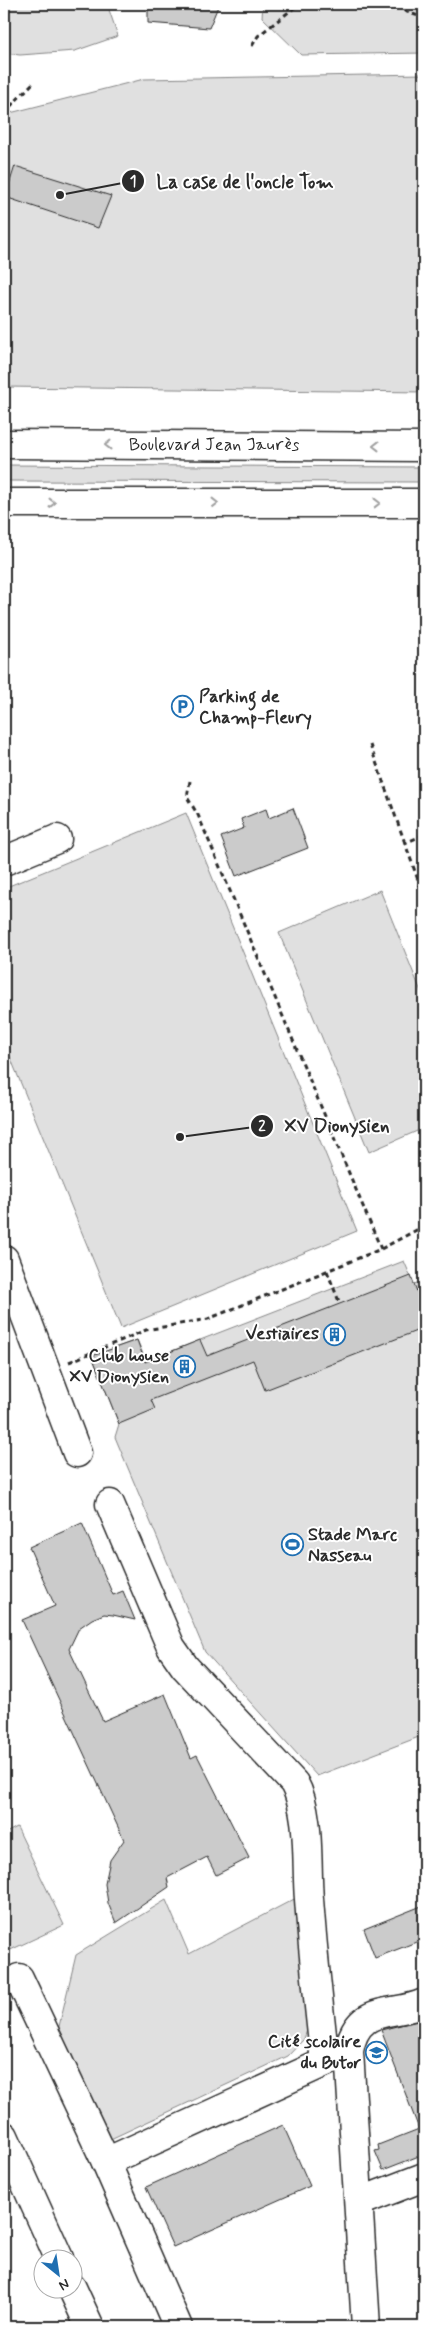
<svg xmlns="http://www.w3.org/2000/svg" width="428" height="2331" font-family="Mynerve,sans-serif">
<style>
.green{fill:#e0e0e0;stroke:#868686}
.building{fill:#cbcbcb;stroke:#2b2b2b}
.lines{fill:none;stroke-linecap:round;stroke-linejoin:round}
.minor-casing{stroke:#2b2b2b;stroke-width:31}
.major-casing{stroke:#2b2b2b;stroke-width:31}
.path{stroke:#2b2b2b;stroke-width:3;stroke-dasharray:5 4;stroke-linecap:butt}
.minor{stroke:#fff;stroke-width:28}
.major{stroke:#fff;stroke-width:28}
.oneway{stroke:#a0a0a0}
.labels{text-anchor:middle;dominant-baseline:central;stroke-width:4;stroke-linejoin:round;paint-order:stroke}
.street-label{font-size:18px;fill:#2b2b2b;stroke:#fff}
.poi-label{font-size:18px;font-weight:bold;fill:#2b2b2b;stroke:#fff;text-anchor:end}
.leader{fill:none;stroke:#2b2b2b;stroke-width:2}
.callout-dot{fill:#2b2b2b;stroke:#fff;stroke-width:2}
.mark-label{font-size:15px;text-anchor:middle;font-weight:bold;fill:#fff}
.callout-label{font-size:19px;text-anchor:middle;font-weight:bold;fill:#2b2b2b;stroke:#fff;stroke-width:4;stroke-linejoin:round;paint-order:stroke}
</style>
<rect width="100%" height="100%" fill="#fff"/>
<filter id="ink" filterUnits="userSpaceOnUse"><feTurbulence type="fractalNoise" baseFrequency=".02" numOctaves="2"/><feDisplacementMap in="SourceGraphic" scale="10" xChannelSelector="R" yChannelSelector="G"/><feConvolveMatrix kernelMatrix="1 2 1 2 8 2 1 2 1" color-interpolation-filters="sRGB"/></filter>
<g filter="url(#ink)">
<g class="green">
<path d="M4,4h103l11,32 -43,15 -55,4 -16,-2z"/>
<path d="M263,4h161v49l-123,2 -39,-38z"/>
<path d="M424,74v318l-420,-5v-275l6,1 134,-34z"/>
<path d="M4,465l420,2v15l-420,-1z"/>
<path d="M186,813l171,418 -236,97 -117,-286v-154z"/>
<path d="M380,890l44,109v129l-55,24 -90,-219z"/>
<path d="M404,1261l10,23 10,-3v454l-107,41 -112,-124 -90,-215 4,-13 -27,-68 45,-16 9,21z"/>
<path d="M17,1827l47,98 -60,28v-119z"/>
<path d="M300,1896l10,125 -6,18 -16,17 -186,87 -46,-104 20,-84 90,-55 23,54z"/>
</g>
<g class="building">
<path d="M148,4h71l-10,24 -61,-5z"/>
<path d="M15,166l96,30 -13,32 -93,-31z"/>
<path d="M293,808l15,40 -72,28 -15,-39 23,-9 -3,-9 25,-10 3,9z"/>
<path d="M411,1276l13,34v18l-159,62 -12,-30 -102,40 4,9 -36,15 -27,-68 45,-16 8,22 55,-22 7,16z"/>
<path d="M82,1523l31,72 10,-4 12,29 -22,-5 -9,-1 -12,5 -13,9 -10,21 34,72 62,-27 26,64 6,-3 52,103 -33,17 -9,-18 -40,21 2,9 -53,36 -8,-20 -3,-19 5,-24 14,-20 -102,-220 33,-14 -26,-59z"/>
<path d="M424,1905v34l-49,19 -11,-29z"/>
<path d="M424,2019v135l-41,16 -8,-19 4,-1 -1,-5 41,-16 -38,-99z"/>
<path d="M283,2125l27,61 -137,61 -27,-60z"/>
</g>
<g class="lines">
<defs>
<g id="minor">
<path d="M4,861l53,-22"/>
<path d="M4,1259l73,194"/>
<path d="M110,1504l61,143 14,20 109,116c17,30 12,82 15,116 4,55 10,109 16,163"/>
<path d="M19,1978l87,184 72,165"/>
<path d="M106,2162l235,-107"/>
<path d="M359,2202l65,-25"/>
<path d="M366,2327l-17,-276c8,-48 43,-34 75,-48"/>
</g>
<g id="major">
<path d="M4,444l420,3"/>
<path d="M4,503h420"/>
<path d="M4,2136l55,122"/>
<path d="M72,2288l18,39"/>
</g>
</defs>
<use href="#minor" class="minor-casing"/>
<use href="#major" class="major-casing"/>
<g class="path">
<path d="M398,4l9,8 17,6"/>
<path d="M252,46l6,-10 41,-32"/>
<path d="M4,113l31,-32"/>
<path d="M370,745l35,98"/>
<path d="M190,781l-3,16 11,18 183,434"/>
<path d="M424,835l-19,8 19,54"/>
<path d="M327,1271l13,33"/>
<path d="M69,1362l77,-32 62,-11 173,-70 43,-23"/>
</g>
<use href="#minor" class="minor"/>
<use href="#major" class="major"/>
</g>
<defs><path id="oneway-chevron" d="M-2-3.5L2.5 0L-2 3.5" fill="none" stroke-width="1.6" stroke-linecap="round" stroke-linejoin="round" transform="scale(1.25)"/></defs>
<g class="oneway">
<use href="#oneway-chevron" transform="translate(108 445) rotate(-180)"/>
<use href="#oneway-chevron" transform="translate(376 446) rotate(-180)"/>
<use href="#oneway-chevron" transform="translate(52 503)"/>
<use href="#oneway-chevron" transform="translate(215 503)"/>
<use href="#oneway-chevron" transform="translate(377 503)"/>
</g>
</g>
<defs>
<symbol id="parking-ring" viewBox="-11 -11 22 22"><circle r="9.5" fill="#fff" stroke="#1f6fb2" stroke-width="1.5"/><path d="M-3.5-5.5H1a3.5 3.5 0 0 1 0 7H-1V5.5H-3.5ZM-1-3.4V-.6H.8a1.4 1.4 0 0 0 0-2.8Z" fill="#1f6fb2"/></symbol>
<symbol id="building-ring" viewBox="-11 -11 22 22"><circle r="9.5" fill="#fff" stroke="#1f6fb2" stroke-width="1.5"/><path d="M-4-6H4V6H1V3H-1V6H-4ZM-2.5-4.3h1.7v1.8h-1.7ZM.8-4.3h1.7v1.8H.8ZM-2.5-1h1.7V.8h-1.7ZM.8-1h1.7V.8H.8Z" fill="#1f6fb2"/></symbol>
<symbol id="stadium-ring" viewBox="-11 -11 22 22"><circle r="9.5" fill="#fff" stroke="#1f6fb2" stroke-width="1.5"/><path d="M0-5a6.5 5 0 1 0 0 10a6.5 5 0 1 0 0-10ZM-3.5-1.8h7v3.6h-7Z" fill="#1f6fb2"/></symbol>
<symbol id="university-ring" viewBox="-11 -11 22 22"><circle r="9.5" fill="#fff" stroke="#1f6fb2" stroke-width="1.5"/><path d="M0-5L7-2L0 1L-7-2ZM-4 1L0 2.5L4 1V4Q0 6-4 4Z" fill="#1f6fb2"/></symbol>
</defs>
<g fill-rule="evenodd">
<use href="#parking-ring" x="170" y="694" width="25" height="25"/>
<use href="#building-ring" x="322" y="1322" width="25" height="25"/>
<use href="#building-ring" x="172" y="1354" width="25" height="25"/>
<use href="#stadium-ring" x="280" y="1532" width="25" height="25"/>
<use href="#university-ring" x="364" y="2040" width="25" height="25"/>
</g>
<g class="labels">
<g class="street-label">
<text x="214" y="445">Boulevard Jean Jaurès</text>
</g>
<g class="poi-label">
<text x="199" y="697" text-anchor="start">Parking de<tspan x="199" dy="21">Champ-Fleury</tspan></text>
<text x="319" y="1334">Vestiaires</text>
<text x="169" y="1356">Club house<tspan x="169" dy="21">XV Dionysien</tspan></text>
<text x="308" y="1535" text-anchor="start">Stade Marc<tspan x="308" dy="21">Nasseau</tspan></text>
<text x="361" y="2042">Cité scolaire<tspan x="361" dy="21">du Butor</tspan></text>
</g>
</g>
<path class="leader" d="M60 195L133 181M180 1137L262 1126"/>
<g class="callout-dot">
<circle cx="60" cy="195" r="5"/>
<circle cx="180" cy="1137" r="5"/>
<circle cx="133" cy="181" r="12"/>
<circle cx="262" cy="1126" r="12"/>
</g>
<g class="mark-label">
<text x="133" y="186">1</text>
<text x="262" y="1131">2</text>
</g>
<g class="callout-label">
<text x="245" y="188">La case de l'oncle Tom</text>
<text x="337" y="1132">XV Dionysien</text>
</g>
<rect width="428" height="2331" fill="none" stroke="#fff" stroke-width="20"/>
<rect x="10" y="10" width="408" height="2311" fill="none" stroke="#2b2b2b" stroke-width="2" filter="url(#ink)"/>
<g transform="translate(58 2274) rotate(150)"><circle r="24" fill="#ffffff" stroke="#aaaaaa"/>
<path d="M0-4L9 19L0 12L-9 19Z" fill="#1f6fb2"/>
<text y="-8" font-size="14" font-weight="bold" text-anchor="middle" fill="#2b2b2b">N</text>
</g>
</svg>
